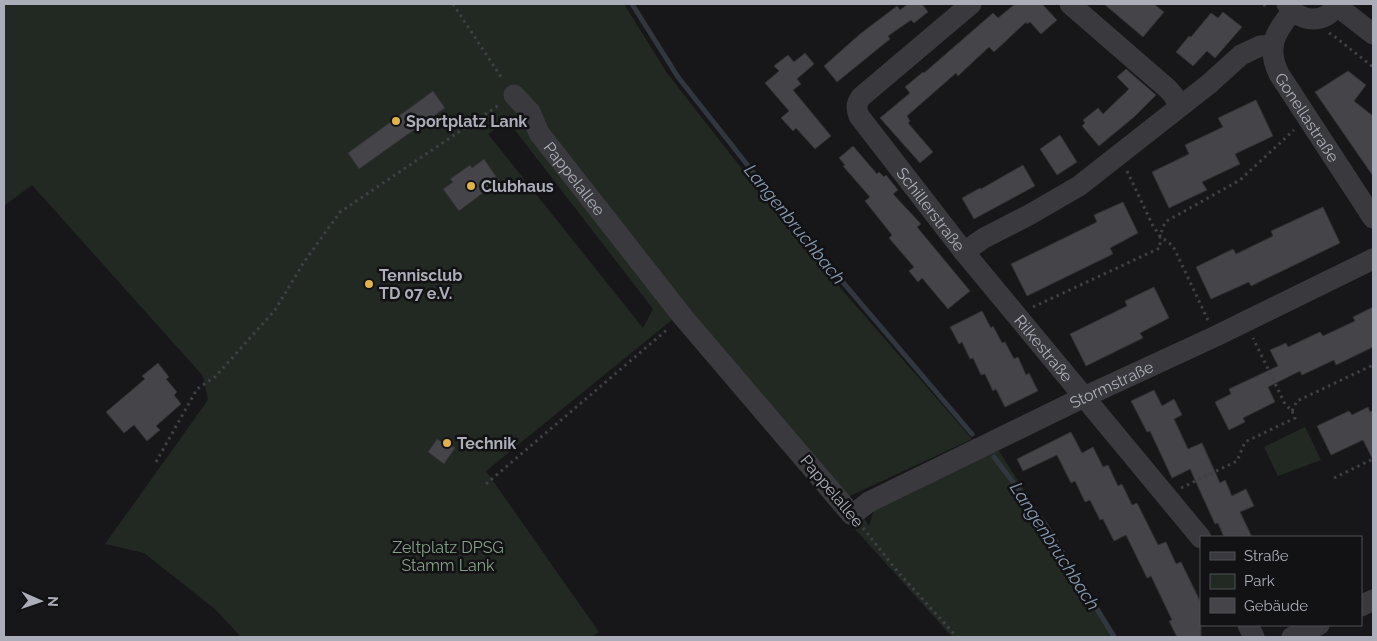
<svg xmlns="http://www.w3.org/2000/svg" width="1377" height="641" font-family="Raleway,sans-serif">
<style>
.green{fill:#222923;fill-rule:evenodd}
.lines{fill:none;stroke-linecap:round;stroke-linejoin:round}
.stream{stroke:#31373e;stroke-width:5}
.building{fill:#454449;stroke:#323235}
.path{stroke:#3f4045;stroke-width:3;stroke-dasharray:2.5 4;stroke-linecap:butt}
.minor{stroke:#39393e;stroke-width:21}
.poi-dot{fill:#dfb349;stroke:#121214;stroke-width:2}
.labels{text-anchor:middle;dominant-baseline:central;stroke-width:5;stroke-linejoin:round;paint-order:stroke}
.street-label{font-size:16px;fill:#abaeb8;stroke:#121214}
.poi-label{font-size:16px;font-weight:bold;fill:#abaeb8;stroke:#121214;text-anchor:start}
.park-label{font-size:16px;fill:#84a087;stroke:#121214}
.water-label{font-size:18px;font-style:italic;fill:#869aaf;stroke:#121214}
</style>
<rect width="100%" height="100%" fill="#171719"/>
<g class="green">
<path d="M4,4h620l43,69 121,155 184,211 -122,57 19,30 6,-20 107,-52 17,-3 119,186h-166l-107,-119 -172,-199 -187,152 113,161 -7,5h-351l-26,-28 -71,-56 -39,-9 103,-144 -5,-24 -171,-191 -28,21zM508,121l145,188 -10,19 -155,-194zM483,160l16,21 -39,30 -17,-22 10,-7 -2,-3 19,-14 2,3z"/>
<path d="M1305,427l16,33 -43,16 -14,-29z"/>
</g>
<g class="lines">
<g class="stream">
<path d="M632,4l46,73 123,156 171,201"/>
<path d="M994,457l51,67 69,113"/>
</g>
</g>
<g class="building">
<path d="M908,4h14l6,8 -14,11 -3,-3 -23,16 2,3 -53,43 -13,-16 36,-32 37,-28 3,4z"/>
<path d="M1015,4h27l15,16 -16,14 -11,-12 -3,2 -1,-2 -32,30 -5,-5 -31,29 -2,-3 -49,43 3,5 -2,2 25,29 -13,11 -40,-45 30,-25 -5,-6 18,-15 1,1 69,-60 5,5z"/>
<path d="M1104,4h50l10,8 -21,25z"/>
<path d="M1223,12l19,15 -27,31 -8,-7 -14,15 -17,-14 13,-16 2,1 20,-24 7,5z"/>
<path d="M805,53l9,11 -17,15 4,5 -8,6 38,46 -16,13 -19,-21 -3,3 -12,-13 8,-7 -24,-28 14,-12 -5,-5 14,-11 6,7z"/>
<path d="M1126,69l30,26 -22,22 -35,29 -17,-20 3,-3 -2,-3 15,-12 5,6 26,-25 -12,-12z"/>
<path d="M1348,71l18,14 -12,16 19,15v60l-58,-84z"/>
<path d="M433,91l12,17 -86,61 -11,-16z"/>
<path d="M1256,100l17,36 -38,18 5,10 -38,18 5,8 -38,18 -17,-36 37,-18 -4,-9 38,-18 -5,-9z"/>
<path d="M1060,135l17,27 -20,13 -17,-26z"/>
<path d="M853,146l24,28 2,-2 5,5 2,-2 12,15 -5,4 28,30 -4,3 53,64 -22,18 -26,-31 -4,4 -9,-11 5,-4 -25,-29 3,-3 -27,-34 5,-4 -27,-31 2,-1 -6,-7z"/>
<path d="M484,159l15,22 -40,30 -16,-22 10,-7 -3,-3 20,-14 2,3z"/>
<path d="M1023,165l12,21 -61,33 -12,-21 18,-10 1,1z"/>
<path d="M1123,202l15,31 -28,15 3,6 -86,42 -16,-32 86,-42 -3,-7z"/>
<path d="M1323,207l17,36 -89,43 -2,-4 -38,17 -15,-32 37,-18 3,5 37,-18 -2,-5z"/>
<path d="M1154,287l15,31 -29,15 3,5 -57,28 -16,-32 57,-28 -2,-5z"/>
<path d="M1373,307v40l-37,18 -2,-5 -32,15 -2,-4 -32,16 7,15 -32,16 2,4 -16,8 -14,-28 16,-8 -2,-5 49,-23 -8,-16 16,-7 2,4 32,-15 3,4 32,-15 -2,-4z"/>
<path d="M982,311l9,17 2,-2 9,17 3,-1 9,17 4,-2 8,18 3,-2 9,18 -33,16 -9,-18 -3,2 -8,-17 -4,1 -8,-17 -3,1 -8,-17 -3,2 -9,-17z"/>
<path d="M158,363l11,14 -3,2 11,13 -3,3 7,9 -25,22 4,4 -13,11 -13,-16 -10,8 -18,-21 39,-33 -3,-3z"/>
<path d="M1154,390l8,16 12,-7 8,16 -8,4 14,30 14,-6 18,40 5,-3 7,16 14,-7 8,17 -14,6 12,25h-28l-6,-14 -3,1 -25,-55 -18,9 -22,-47 -3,1 -16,-31z"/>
<path d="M1368,407l2,5 3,-2v50l-10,-20 -32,15 -14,-29 32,-15 3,4z"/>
<path d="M1071,432l11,21 11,-6 10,20 5,-2 10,21 4,-2 10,21 5,-2 21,42 8,-3 10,22 5,-2 20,41v34h-24l-8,-16 3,-1 -21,-44 -4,2 -21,-43 -12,6 -11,-22 -3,1 -10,-20 -5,2 -10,-21 -4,2 -14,-28 -34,16 -6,-12z"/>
<path d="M437,439l5,3 2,-2 11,8 -11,16 -16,-12z"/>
</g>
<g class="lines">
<g class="path">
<path d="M453,4l50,76"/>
<path d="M1264,4l2,6"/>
<path d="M1329,33l5,3 39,31"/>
<path d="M1127,171l26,55 7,10 13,10 35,74"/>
<path d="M1033,307l127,-59v-12l5,-14 75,-42 54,-50"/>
<path d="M1292,411l5,-10 76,-36"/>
<path d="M156,462l41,-73 18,-12 60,-67 29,-48 36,-50 159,-107"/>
<path d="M1334,478l39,-19"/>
<path d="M486,484l183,-156"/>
<path d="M1181,488l56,-27 8,-19 50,-24 -3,-7 -7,-7 -32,-66"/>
<path d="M863,528l35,44 59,65"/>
</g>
<g class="minor">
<path id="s1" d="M971,4l-110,93c-5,7 -5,11 -2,19l105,136 237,286"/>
<path d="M1070,4l98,85 6,7 5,11"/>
<path d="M1287,4c13,19 38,21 51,0"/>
<path d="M1337,6l36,28"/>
<path id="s2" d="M1292,12c-17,20 -26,36 -13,62l94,144"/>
<path id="s3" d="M514,95l16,17 9,21 144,184 169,198 17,-13 215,-105 132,-61 157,-77"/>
<path d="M964,252l20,-14 45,-23 50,-29 130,-102 32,-29 19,-9 13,-1"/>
<path d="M1361,606l12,-6"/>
<path d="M1248,625l6,12"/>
<path d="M1292,637l27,-12"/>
</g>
</g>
<g class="poi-dot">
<circle cx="396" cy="121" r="5"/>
<circle cx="471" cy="186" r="5"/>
<circle cx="369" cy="284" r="5"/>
<circle cx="447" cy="443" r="5"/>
</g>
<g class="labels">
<g class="street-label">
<text stroke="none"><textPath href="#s2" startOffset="120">Gonellastraße</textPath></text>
<text stroke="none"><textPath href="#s3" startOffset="104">Pappelallee</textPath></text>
<text stroke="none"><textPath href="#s1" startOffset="282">Schillerstraße</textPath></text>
<text stroke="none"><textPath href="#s1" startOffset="461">Rilkestraße</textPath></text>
<text stroke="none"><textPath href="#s3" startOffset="831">Stormstraße</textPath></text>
<text transform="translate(832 491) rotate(50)">Pappelallee</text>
</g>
<g class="poi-label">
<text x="406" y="121">Sportplatz Lank</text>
<text x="481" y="186">Clubhaus</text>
<text x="379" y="275">Tennisclub<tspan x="379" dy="18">TD 07 e.V.</tspan></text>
<text x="457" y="443">Technik</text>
</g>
<g class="park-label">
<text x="448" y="547">Zeltplatz DPSG<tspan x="448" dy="18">Stamm Lank</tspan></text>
</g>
<g class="water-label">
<text transform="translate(795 224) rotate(51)">Langenbruchbach</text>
<text transform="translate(1055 546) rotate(57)">Langenbruchbach</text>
</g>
</g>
<rect width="1377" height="641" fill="none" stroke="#abaeb8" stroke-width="10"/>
<rect x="1200" y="536" width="162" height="90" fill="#121214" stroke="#4f5056"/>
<rect x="1210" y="552" width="25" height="8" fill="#39393e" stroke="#4f5056"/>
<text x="1244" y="561" font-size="15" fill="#abaeb8">Straße</text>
<rect x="1210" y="574" width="25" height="15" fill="#222923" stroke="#4f5056"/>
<text x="1244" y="586" font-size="15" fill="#abaeb8">Park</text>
<rect x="1210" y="598" width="25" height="15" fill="#454449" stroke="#4f5056"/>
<text x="1244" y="611" font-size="15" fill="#abaeb8">Gebäude</text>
<g transform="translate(40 601) rotate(92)" stroke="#121214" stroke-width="4" paint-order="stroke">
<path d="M0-4L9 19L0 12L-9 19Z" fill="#abaeb8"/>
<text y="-8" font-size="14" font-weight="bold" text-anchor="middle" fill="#abaeb8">N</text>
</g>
</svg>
